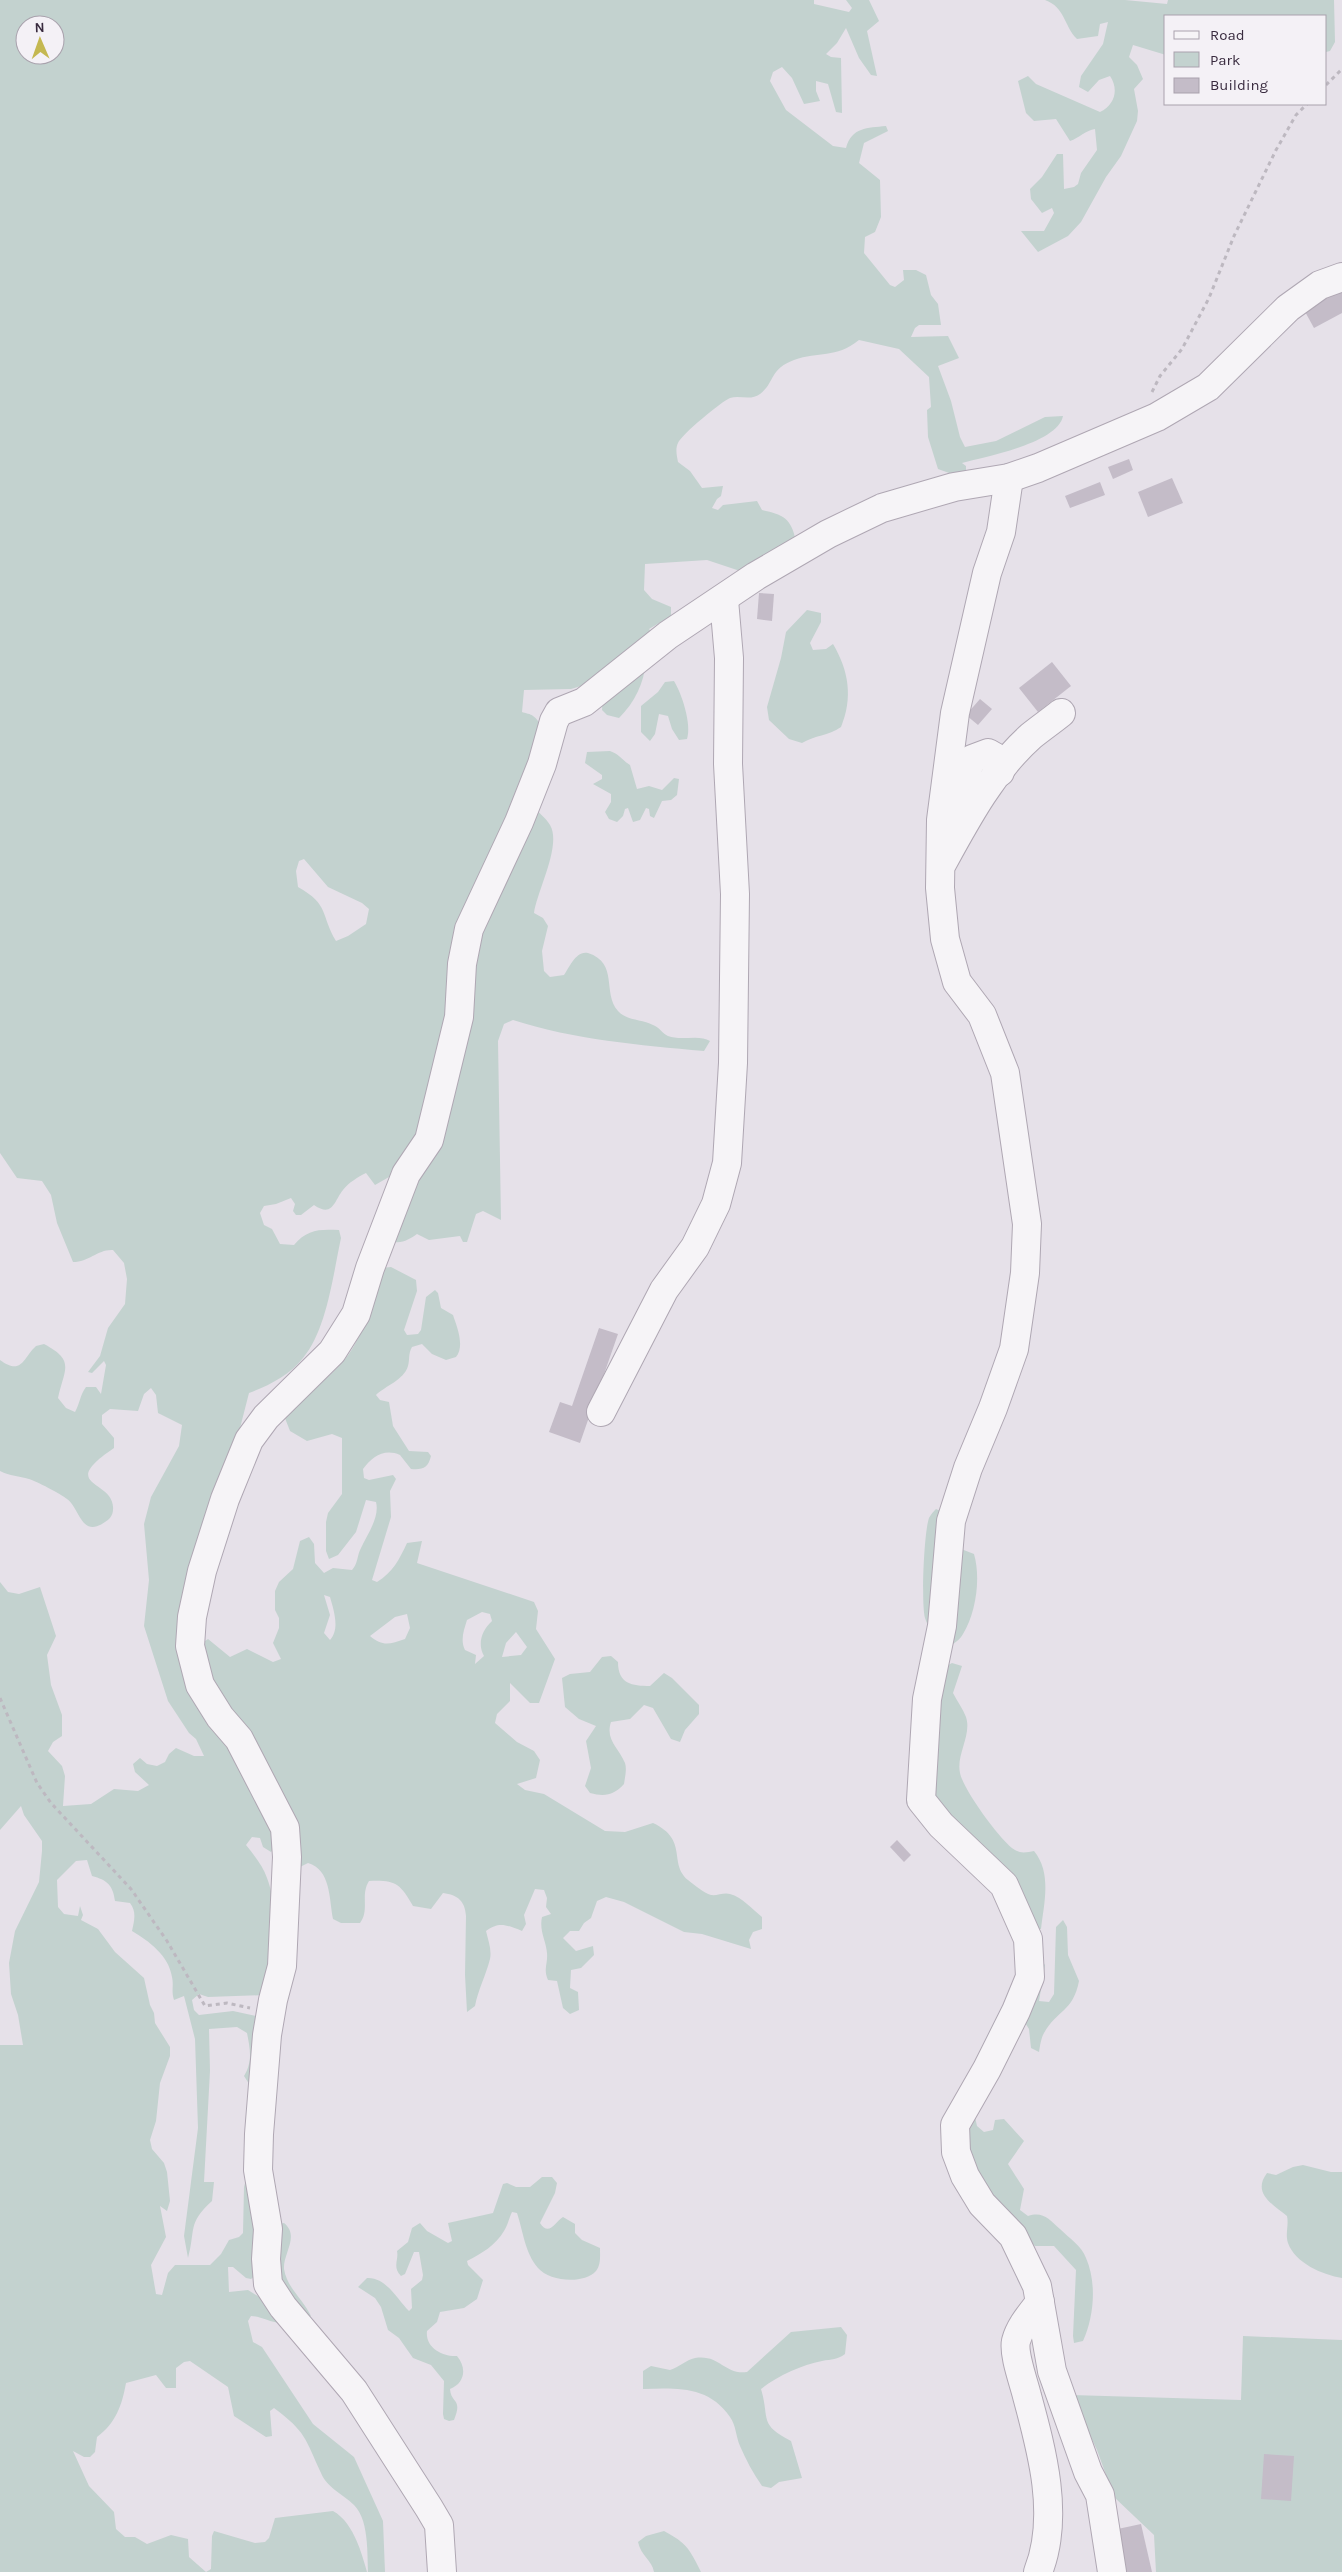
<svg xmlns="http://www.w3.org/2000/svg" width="1342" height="2572" font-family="Karla,sans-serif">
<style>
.green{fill:#c3d2cf;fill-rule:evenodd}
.building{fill:#c4bcc8}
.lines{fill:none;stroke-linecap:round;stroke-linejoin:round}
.minor-casing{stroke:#afa7b3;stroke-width:30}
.path{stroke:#bdb8c0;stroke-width:3;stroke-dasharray:4 4;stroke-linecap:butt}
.minor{stroke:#f6f4f7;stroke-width:28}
</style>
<rect width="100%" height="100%" fill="#e6e1e9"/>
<g class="green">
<path d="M0,0h814v4l35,8 3,-4 -6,-8h23l10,21 -12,10 10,45 -6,-1 -12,-17 -13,-30 -9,15 -11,11 5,3 10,1 1,55 -6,-1 -8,-28 -12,-3v10l4,10 -16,3 -12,-26 -10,-11 -9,5 -3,9 16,29 47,36 13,2c6,-21 21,-20 40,-22l2,5 -24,12 -5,20 21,17 1,37 -6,15 -10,5 -1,16 26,32 5,2 9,-7 -1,-10h13l10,5 5,20 7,9 3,21h-22l-4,3 -4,9 37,-1 11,22 -21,8 13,35 9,36 5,10 31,-6 49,-24 18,-1c-5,27 -78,41 -101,47l4,3v13l-28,-10 -10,-32 -1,-27 4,-3 -2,-30 -30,-28 -40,-9c-24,19 -40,11 -65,20 -25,9 -19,23 -34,34 -9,7 -20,1 -30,4 -8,3 -49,37 -52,45 -3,6 -1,13 0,19l12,9 12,17 21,-2 -2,10 -4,3 -5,9 6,2 5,-5 34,-4 5,9c22,5 29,8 34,31l-50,32 -39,-13 -62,4 -1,26 8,9 19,8v9l-22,13 4,5 -59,48 -23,7 -47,1 -2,22c3,1 9,2 11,4 21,14 3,70 -2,89 6,6 15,13 19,20 12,20 -13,66 -16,88l9,5 5,8 -6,25 2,20 6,6 14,-2c5,-7 12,-25 24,-22 31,10 14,40 30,58 9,10 24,8 35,14 6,2 10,9 15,11 13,5 32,-2 42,5l-6,10c-65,-6 -129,-11 -191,-31l-9,4 -6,17 3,179 -18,-9 -7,3 -9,28h-4l-3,-6 -31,4 -12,-6c-7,5 -17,11 -25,7l4,-68 -21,12 -9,-12c-8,4 -18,10 -23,17 -9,11 -10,28 -29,15l-13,10h-5l-3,-4 2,-7 -4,-6 -15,6 -12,2 -4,7 4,12 8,4 8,15 14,1c13,-16 26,-16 45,-15l2,8c-8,37 -14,91 -38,120 -13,17 -35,28 -54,35l-66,257 61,105 33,90 -6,7 -8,-5 -3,-9 -8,-1 -6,8c8,10 17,21 21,33 14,36 3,80 -1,117l-58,2 -9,-3 -7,6 2,10 5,5 34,-4 27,6 -7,73 -9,-14c9,-15 6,-27 3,-43l-10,-6 -28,2 1,42 -6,111h10l-2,19c-25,23 -16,28 -24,57l-4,-22 14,-108 -3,-89 -11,-43 -10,4c-3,-9 0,-14 -2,-23 -3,-21 -23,-36 -40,-46 2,-10 5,-19 -2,-28l-15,-2c-2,-16 -8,-21 -23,-25l-5,-16 -11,1 -19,19 1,27 6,7 14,2 2,-10 3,9 -2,5 17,9 17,23 29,26 6,27 4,8 1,10 15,24v9l-10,27 -4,38 -6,19 2,9 12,14 3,9 3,29 -3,10 -7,-5 6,31 -15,28 5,29 6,1 6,-22 7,-8h35l11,-11 8,-14 10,-3 4,-4 1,-46 4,-15 30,52 6,-1c16,13 -1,30 0,46 3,19 19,30 27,47l-7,-1 -44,-43 -9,7 -5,-1 -13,-11h-5l1,25 19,-2 18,11 18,21c-10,3 -22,-6 -33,-6l-3,5 5,21 9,5 51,77 41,33 29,64 2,51h-17c-1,-20 1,-52 -14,-67 -11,-11 -27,-17 -33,-32 -16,-35 -15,-41 -47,-65l-4,3 2,25 -6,1 -32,-21 -6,-29 -38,-26 -6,1 -8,6v20h-10l-10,-13 -30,8c-4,22 -10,40 -29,54l-2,15 -5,5h-6l-11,-6 16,35 25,26 2,17 9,8h10l12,7 24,-9 17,4 1,18 17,15 5,-3 1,-33 2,-5 41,12 10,-1 4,-4 6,-20 58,-7c20,11 28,40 34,61h-367v-527h23l-5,-30 -7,-21 -2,-31 6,-32 24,-49 3,-31v-10l-18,-26 -3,-9 -21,24v-248l8,10 11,2 21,-7 16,49 -9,19 4,30 11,30v21l-9,6 -5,9 14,15 3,10 -2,30 28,-2 23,-15 24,2 11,-6 -14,-13 -2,-8 7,-6 7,6 10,2 8,-4 4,-8 7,-6 18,8h10l-8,-17 -7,-6 -21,-32 -24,-75 5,-46 -5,-56 7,-27 28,-51 3,-21 -24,-12 -2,-18 -5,-7 -7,6 -6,17 -28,-2 -8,6v9l12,14v10c-59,40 2,31 -1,62 0,5 -4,10 -8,12 -24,17 -25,-14 -38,-23 -6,-5 -31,-18 -38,-20 -10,-3 -19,-3 -29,-8v-111c22,16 23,-2 36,-14l8,-2c32,17 20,25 14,54l8,10 9,4c5,-9 5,-17 11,-25h10l5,7 5,-29 -2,-4 -12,12 -4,-1 12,-16 8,-28 17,-24 2,-25 -3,-16 -11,-13c-15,-1 -24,12 -40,12l-16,-39 -6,-28 -9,-14 -25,-3 -17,-25zM25,25h30v30h-30zM304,859l24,28 34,16 7,6 -3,15 -18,12 -12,5c-16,-27 -6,-36 -38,-54l-2,-16 3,-10z"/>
<path d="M1045,0h80l42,4 1,-4h166l1,42 -5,9 -4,1v-36h-160v39l-33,-10 -4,12 8,8 6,14 -9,10 4,22 -1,10 -16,35 -15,21 -25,45 -13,14 -30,16 -17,-21h23l10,-18 -2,-5 -10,5 -11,-14 -1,-10 12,-12 15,-23h6l1,35 10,-2 4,-3 3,-11 16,-23 -2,-21c-9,1 -16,9 -25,12l-14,-22 -22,2 -8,-8 -8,-32 10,-5 8,8 64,28c15,-7 19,-23 10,-36l-11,4 -11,12 -9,-5 2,-11 22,-32 5,-22 -8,2 -2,12 -21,3c-13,-13 -12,-32 -32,-39z"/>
<path d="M807,610l14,3v9l-11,21 3,7 13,-1 7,-5c16,27 20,54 8,83 -13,9 -26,8 -39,16l-13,-4 -20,-19 -2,-13 14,-49 5,-26z"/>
<path d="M646,661c-2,22 -11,41 -27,57l-12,-3 -5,-5 1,-19z"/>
<path d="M674,681c8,13 18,44 13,58l-8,1 -7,-11 -4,-13 -9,-2 -4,20 -5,7 -9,-9v-26l17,-14 7,-10z"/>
<path d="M610,751c9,3 12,9 20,14l7,24 12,-3 13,4 12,-12 5,1 -2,16 -6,5 -9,1 -8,17 -4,-2 -1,-7 -3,-1 -6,12 -7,2 -5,-14 -3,1 -2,7 -6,6 -8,-3 -4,-7 6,-10v-8l-18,-10 9,-5v-4l-17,-12 2,-11z"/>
<path d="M391,1267l25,13 1,11 -13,39 3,5 11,-1 3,-4 5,-33 9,-7 3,3 3,15 12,7c4,12 12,31 3,42l-10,3 -14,-6 -10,-10 -10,3c-4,7 -2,12 -4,19 -4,14 -23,20 -32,29l4,5 9,2 4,24 16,25 19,1 3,4c-3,12 -8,14 -20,13l-11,-14c-16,-7 -28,2 -37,14l1,9 5,2 24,-5 3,4 -6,12 1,26 -19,63 5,2c16,-10 22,-22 30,-39l15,-2 -5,22 117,39 4,9 -2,18 19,30 -16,44h-9l-20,-20v18l-13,13 -2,9 22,19 17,9 6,9 -4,18 -19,6 8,6 19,4 61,37 20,1 28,-9c36,17 15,40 35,57 5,4 16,13 23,15 6,1 13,-3 19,-1 12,3 22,15 32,23v12l-9,3 -4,8 2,9 -49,-15 -18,-2 -60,-30 -18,-5 -9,4 -6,17 -7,5 -5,8h-9l-7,7 13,13 17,-5 1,9 -13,13 -10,2 -1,18 8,4 1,18 -9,4 -7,-6 -6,-27 -9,-1c-5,-11 0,-16 -1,-27 -1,-13 -8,-22 -5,-36l9,-3 -5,-7 1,-9 -3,-8 -9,-1 -11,26 2,9 -4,7c-15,-6 -23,-10 -36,0 2,9 6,19 4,28 -4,16 -12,31 -15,47l-8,6 -2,-37 1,-59c-1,-15 -8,-21 -23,-23l-12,16 -18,-3c-13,-23 -18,-26 -44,-25 -9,14 1,29 -9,42h-19l-8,-4c-4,-21 -2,-49 -25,-56l-8,4 -8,-52 -34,-71 -30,-22 -29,-77 9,-6 22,18 17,-8 26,13 8,-3 -8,-16 6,-15v-10l-4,-8v-19l4,-9 14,-13 7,-28 9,-4 5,7 1,19 9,10 9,-5 19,2c6,-6 5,-15 9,-22 6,-13 19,-31 15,-46l-10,-2 -10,32 -18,23 -9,4 -3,-8v-29l2,-9 14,-19v-56l-10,-4 -25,7 -17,-10 -7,-18c24,-21 57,-40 72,-69 12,-23 18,-51 26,-76zM324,1595l6,2c4,14 10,32 0,43l-6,-7 6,-18zM482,1612l8,2 2,7c-10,9 -15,23 -8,35l-9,8 1,-9 -11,-5c-5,-10 -1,-20 2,-30zM407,1614l3,14 -5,11c-15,5 -22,8 -35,-3l25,-19zM516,1632l11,15 -6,8 -19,2 4,-14z"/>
<path d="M936,1509l7,3 13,35 18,7c7,24 2,59 -11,80 -3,6 -9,9 -14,13l-9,-2c-5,-8 -12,-18 -15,-27 -4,-15 -1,-86 4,-100 2,-4 5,-7 7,-9z"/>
<path d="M611,1656l7,6c0,22 14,24 32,24l14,-13 8,5 27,27v9l-14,16 -5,12 -9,-3 -18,-31 -9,-3 -14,14 -19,3c-6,18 8,26 14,41 2,6 0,14 -1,21 -10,11 -19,13 -34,9l-5,-7 6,-18 -5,-27 10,-15 -17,-7 -14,-12 -3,-29 8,-4 20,-2 12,-15z"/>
<path d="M952,1663l10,3 -9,27c4,8 10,16 13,24 6,18 -10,38 -6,56 3,16 41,69 55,77 6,4 13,2 19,1 18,22 10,52 7,78l-9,-1 -99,-120 -10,-81 20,-59z"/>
<path d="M1063,1920l4,7 1,28 11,26c-6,31 -22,29 -35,52 -3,5 -4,13 -5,19l-8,-4 -2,-19 -5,-8 15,-64 6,8 -6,36 10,1 5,-8 2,-67z"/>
<path d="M975,2117l2,9 7,6 9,-2 2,-10 9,-1 20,22 -16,23 16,25 -4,21 8,6c15,-5 21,3 32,13 9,9 22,17 26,29 11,25 8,59 -3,83l-9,2 -1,-7 3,-66 -22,-24h-19l-20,-19 -42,-50 -8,-56z"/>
<path d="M1303,2165l28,7h11v106c-19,-3 -47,-15 -54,-35 -3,-9 1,-18 -1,-27 -15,-12 -35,-23 -20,-43l9,2 17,-8z"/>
<path d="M542,2177h10l5,6 -2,10 -15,30c9,14 15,-1 23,-6l12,7v9l7,7 18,8c0,8 1,17 -4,23 -13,14 -47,10 -58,-3 -13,-15 -15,-37 -21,-55l-5,-1c-3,6 -4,13 -8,19 -8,14 -23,23 -37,30l1,4 15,15 -6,19 -13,9 -24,4 -3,10 -10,9c-2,17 16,26 30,25 10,12 8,27 -7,33 1,15 13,9 4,31l-5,1 -5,-2 -1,-5 1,-33 -13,-16 -18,-7 -14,-20 -11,-8 -7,-23 -6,-9 -17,-11 9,-9c19,-1 30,21 42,33l3,-3 -1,-19 11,-9 1,-5 -4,-23h-5l-9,22 -4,2c-9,-9 -2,-16 -4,-25l11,-9 4,-14 8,-5 7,8 21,12 4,-2 -4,-18 45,-10 10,-29 4,-1 9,4h14z"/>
<path d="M841,2327l6,8 -2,19c-8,6 -13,5 -23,7 -20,4 -45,15 -61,28 9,30 -3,35 30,52l11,37 -23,4 -8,6 -9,-2c-9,-13 -16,-26 -22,-40 -4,-9 -4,-21 -10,-29 -21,-31 -53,-29 -87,-28v-18l8,-5 19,4c9,-3 16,-10 25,-12 25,-4 29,17 52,14l44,-40z"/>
<path d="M1243,2336l99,4v232h-186l-2,-37 -40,-38 -17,-47 -26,-55 170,5z"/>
<path d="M664,2531c23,12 26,19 37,41h-47c-2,-12 -13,-16 -16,-30l8,-6z"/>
</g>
<g class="building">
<path d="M1342,286v27l-28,15 -11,-20z"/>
<path d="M1129,459l4,11 -20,9 -5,-12z"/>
<path d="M1172,478l11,25 -35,14 -10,-25z"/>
<path d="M1100,482l5,13 -35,13 -5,-12z"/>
<path d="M759,593l15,1 -2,27 -15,-2z"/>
<path d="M1052,662l19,24 -33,26 -19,-24z"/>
<path d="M980,699l12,10 -14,16 -12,-10z"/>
<path d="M599,1328l19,6 -38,109 -31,-11 11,-30 12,4z"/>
<path d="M897,1840l14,15 -7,7 -14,-15z"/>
<path d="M1264,2454l30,2 -3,45 -30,-2z"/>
<path d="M1141,2524l11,48h-30l-9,-42z"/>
</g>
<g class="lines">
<defs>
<g id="minor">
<path d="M1009,478l-8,54 -14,41 -32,140 -14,107 -1,68 5,51 12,43 25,33 23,58 22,151 -2,49 -11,76 -21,59 -25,60 -17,53 -9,105 -15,73 -6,101 20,25 63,60 24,54 2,38 -14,34 -29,58 -32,56 1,27 9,24 17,28 31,32 24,50 15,85 36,101 12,23 12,77"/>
<path d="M968,816l-2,-44 6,-13 16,-6 7,4 5,15"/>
<path d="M943,862c24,-44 50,-92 88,-126 10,-8 20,-15 30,-23"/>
<path d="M601,1412l63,-122 31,-43 21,-43 11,-41 6,-100 2,-169 -7,-130 1,-106 -5,-58"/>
<path d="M442,2572l-3,-47 -10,-17 -75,-117 -71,-84 -15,-23 -2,-25 2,-30 -10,-59 1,-36 8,-99 6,-35 9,-34 5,-109 -2,-29 -46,-89 -19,-22 -20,-32 -10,-39 2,-29 10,-46 23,-72 24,-59 17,-23 66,-65 24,-38 14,-46 36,-94 23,-34 30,-123 3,-53 7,-35 50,-107 23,-58 12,-43 5,-9 25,-10 84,-67 88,-59 72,-42 54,-26 72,-21 55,-9 29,-10 119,-51 51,-30 80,-79 32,-23 22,-8"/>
<path d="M1038,2572c22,-55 4,-121 -11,-176 -3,-13 -14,-42 -11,-55 4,-15 15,-27 24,-39"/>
</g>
</defs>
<use href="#minor" class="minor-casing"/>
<g class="path">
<path d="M1326,85l16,-16"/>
<path d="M1152,392l8,-16 22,-27 27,-51 25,-62 42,-86 20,-35 11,-11"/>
<path d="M0,1698l37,85 14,20 80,86 36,52 38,65 22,-3 23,5"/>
</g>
<use href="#minor" class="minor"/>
</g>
<rect x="1164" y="15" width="162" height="90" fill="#f4f1f6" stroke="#a9a2ad"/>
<rect x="1174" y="31" width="25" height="8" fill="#f6f4f7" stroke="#a9a2ad"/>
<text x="1210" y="40" font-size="15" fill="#392b3f">Road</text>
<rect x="1174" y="52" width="25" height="15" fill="#c3d2cf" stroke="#a9a2ad"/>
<text x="1210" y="65" font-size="15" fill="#392b3f">Park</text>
<rect x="1174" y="78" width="25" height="15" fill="#c4bcc8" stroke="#a9a2ad"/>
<text x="1210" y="90" font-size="15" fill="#392b3f">Building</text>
<g transform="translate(40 40) rotate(358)"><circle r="24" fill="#f4f1f6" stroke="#a9a2ad"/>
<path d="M0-4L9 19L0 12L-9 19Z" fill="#c4b851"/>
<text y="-8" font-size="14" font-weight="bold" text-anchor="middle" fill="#392b3f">N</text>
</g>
</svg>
